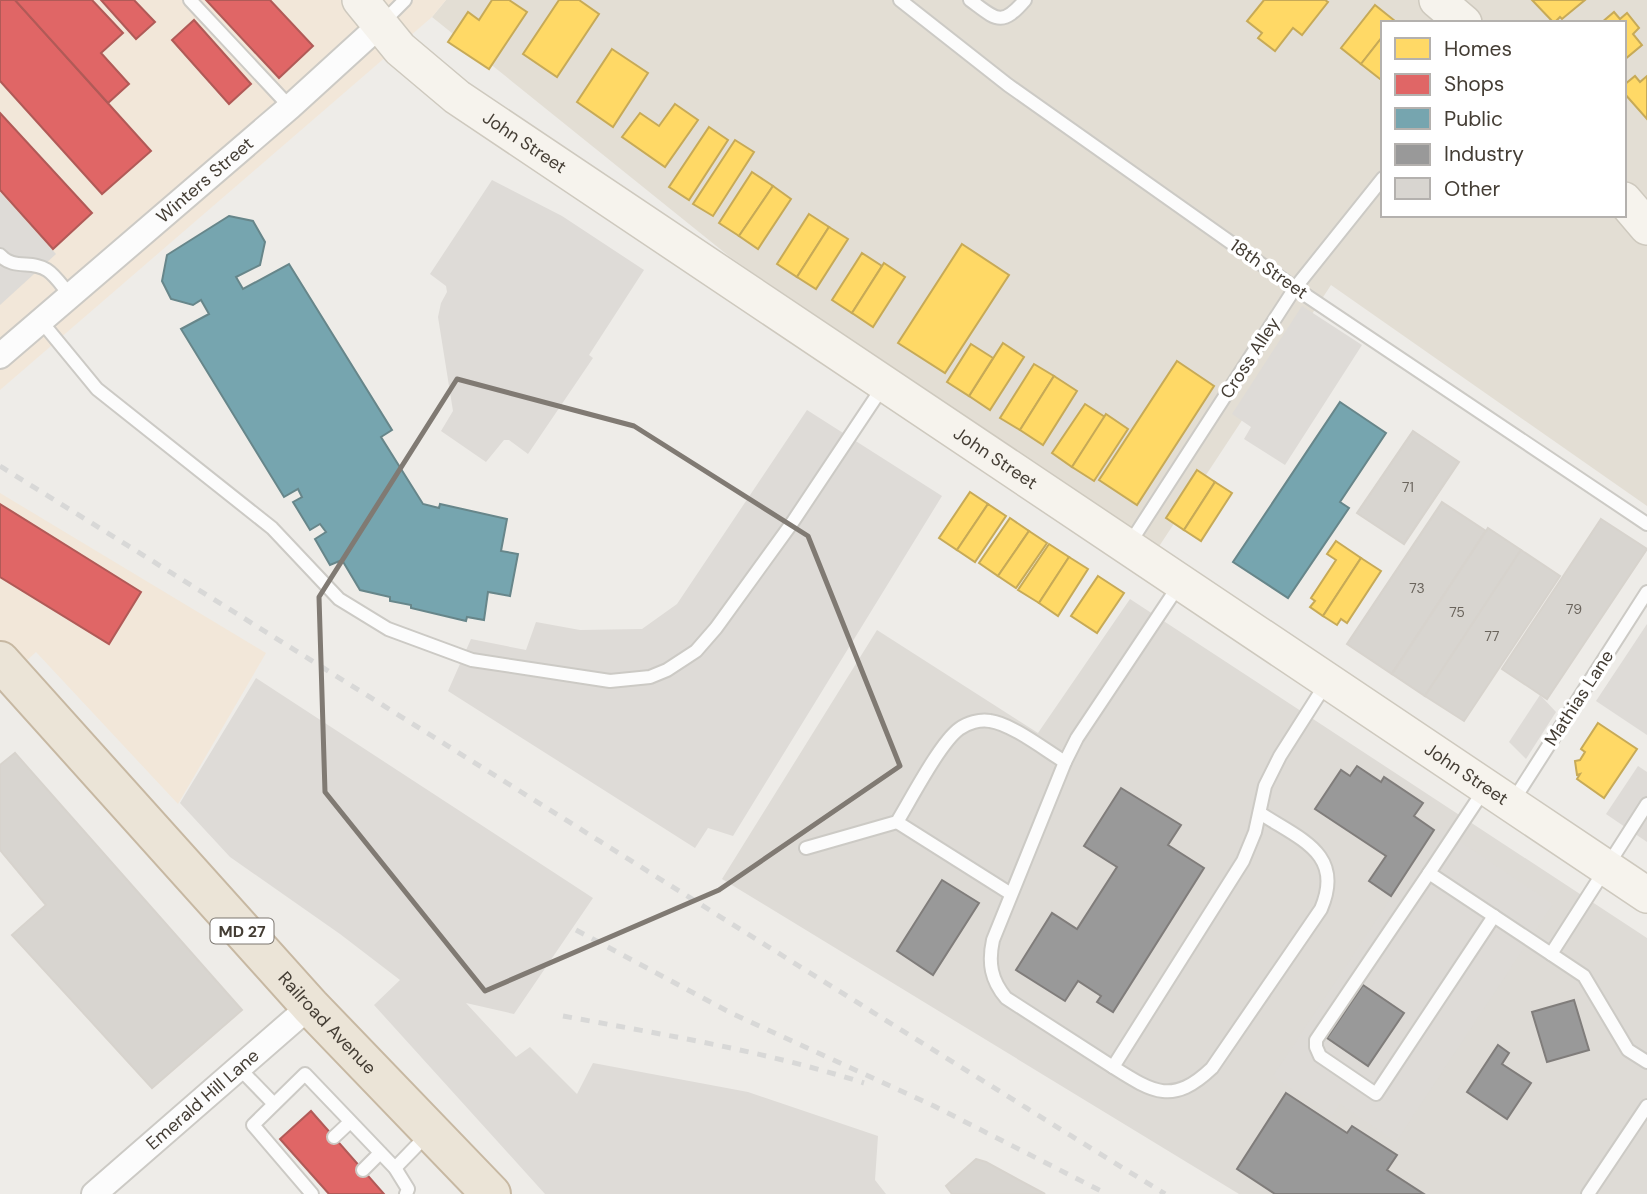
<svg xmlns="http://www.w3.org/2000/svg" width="1647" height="1194" font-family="'DM Sans',sans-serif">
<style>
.residential{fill:#e3ded4;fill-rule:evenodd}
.commercial{fill:#f2e7d9}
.industrial{fill:#dedbd6}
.parking{fill:#dedbd7;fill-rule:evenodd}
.homes{fill:#ffd966;stroke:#c7aa57;stroke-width:2}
.shops{fill:#e06666;stroke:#b15a57;stroke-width:2}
.public{fill:#76a5af;stroke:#67868a;stroke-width:2}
.industry{fill:#999;stroke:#807d7b;stroke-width:2}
.building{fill:#d8d5d0;stroke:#d7d3cd;stroke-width:2}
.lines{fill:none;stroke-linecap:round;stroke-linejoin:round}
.lane-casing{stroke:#cccac5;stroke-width:16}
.street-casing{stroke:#cccac5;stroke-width:28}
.secondary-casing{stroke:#cec9be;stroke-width:38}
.highway-casing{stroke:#c7b8a2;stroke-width:42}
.lane{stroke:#fcfcfc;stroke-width:12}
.street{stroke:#fcfcfc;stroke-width:24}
.secondary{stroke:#f6f3ed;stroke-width:35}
.highway{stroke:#ebe4d7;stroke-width:38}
.rail{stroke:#d8d8d7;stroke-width:5;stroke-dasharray:9 9;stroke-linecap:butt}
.marked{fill:none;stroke:#807a73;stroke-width:5;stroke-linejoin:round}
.labels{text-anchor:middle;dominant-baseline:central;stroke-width:7;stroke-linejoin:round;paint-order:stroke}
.number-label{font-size:14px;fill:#6a645c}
.shield{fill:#fff;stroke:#7c7771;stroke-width:2}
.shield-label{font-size:16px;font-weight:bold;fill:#443d34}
.street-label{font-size:18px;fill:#443d34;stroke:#fff}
</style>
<rect width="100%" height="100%" fill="#eeece8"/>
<path class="residential" d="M446,0h1201v506l-316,-221 -175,266 -426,-294 -298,-240zM1383,23h241v192h-241z"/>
<g class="commercial">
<path d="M0,0h446l-14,17 -432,373z"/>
<path d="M0,493l266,160 -88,151 -142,-152 -36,33z"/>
</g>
<path class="industrial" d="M1130,599l517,339v256h-408l-517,-315 155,-249 161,103z"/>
<g class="parking">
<path d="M492,180l70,36 82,54 -55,85 4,3 -65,96 -19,-14h-5l-18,22 -45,-31 12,-20 -15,-94 3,-14 6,-11 -1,-6 -16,-12z"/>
<path d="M0,192l56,62 -56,51z"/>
<path d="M1302,306l60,39 -77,120 -41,-26 7,-12 -19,-13z"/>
<path d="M807,410l135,86 -209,340 -25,-8 -13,20 -247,-157 23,-52 55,11 10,-28 44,8 62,-1 35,-25z"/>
<path d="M1647,624v111l-51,-34z"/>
<path d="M256,678l337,220 -79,116 -48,-11 50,54 14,-10 47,47 16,-31 155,29 130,44 -3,44 11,14h-341l-171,-189 26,-25 -60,-46 -110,-77 -50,-54z"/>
<path d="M1540,695l16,17 -30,47 -17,-17z"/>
<path d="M1638,766l9,6v70l-41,-28z"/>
<path d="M1438,827l115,77 -157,238 -56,-38 -8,12 -59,-40zM1362,986h1l5,79 -41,-27z"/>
</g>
<g class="homes">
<path d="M492,0h17l18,12 -38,57 -41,-27 20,-30 11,8z"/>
<path d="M559,0h20l20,14 -42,63 -34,-23z"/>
<path d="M1264,0h61l3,2 -26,33 -9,-7 -18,23 -17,-13 4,-5 -15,-12z"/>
<path d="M1532,0h53l-23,19 -2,-2 -6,6z"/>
<path d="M1375,5l20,16 -2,2h-10v13l-22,28 -20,-16z"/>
<path d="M1614,12l6,7 7,-6 12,15 -6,6 9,11 -18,15v-37h-23z"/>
<path d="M1383,36v40l-3,3 -19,-15z"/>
<path d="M612,49l36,24 -35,54 -36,-25z"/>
<path d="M1635,76l5,6 7,-6v43l-23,-26v-8z"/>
<path d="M675,104l23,16 -33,47 -43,-30 18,-24 19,13z"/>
<path d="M709,127l19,13 -39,60 -20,-13z"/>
<path d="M735,140l19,12 -41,64 -20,-12z"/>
<path d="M752,172l21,14 -34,50 -20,-13z"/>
<path d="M773,186l18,13 -33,50 -19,-13z"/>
<path d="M809,214l20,13 -32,50 -20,-13z"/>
<path d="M829,227l19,12 -32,50 -19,-12z"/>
<path d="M962,244l47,31 -64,98 -47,-30z"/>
<path d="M862,253l20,13 -30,47 -20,-13z"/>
<path d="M884,263l21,14 -32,50 -21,-14z"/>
<path d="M1003,343l21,14 -34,53 -21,-14z"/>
<path d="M971,344l22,14 -24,38 -22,-14z"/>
<path d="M1177,361l37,25 -77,119 -38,-25z"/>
<path d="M1034,364l20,12 -34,54 -20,-12z"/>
<path d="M1054,376l23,15 -34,54 -23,-15z"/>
<path d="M1085,404l20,13 -33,50 -20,-14z"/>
<path d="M1106,414l22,15 -34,52 -22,-14z"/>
<path d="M1197,470l18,12 -31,48 -18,-12z"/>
<path d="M1215,482l17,11 -31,48 -17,-11z"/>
<path d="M970,492l18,12 -31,46 -18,-12z"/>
<path d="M988,504l18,12 -31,46 -18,-12z"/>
<path d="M1010,518l19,13 -31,45 -19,-13z"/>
<path d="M1029,531l18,12 -31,45 -18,-12z"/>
<path d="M1336,541l25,17 -38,58 -13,-9 5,-6 -4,-3 25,-38 -9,-6z"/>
<path d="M1049,544l20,13 -30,46 -21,-13z"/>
<path d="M1069,557l19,12 -30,47 -19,-13z"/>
<path d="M1361,558l20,13 -34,52 -6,-4 -4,6 -14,-9z"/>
<path d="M1098,576l26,17 -27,40 -26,-17z"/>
<path d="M1598,723l39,26 -33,49 -27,-19 3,-5 -3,1 -2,-14 5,-1 5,-8 -4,-3z"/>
</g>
<g class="shops">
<path d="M0,0h15l136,151 -49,43 -102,-113z"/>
<path d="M15,0h77l31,33 -22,20 28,31 -21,19z"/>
<path d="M101,0h33l21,22 -19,17z"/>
<path d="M206,0h64l43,46 -34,32z"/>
<path d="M194,20l57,64 -22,20 -57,-64z"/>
<path d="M0,113l92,100 -39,36 -53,-59z"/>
<path d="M0,504l141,88 -32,52 -109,-67z"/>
<path d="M311,1111l73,83h-55l-49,-55z"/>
</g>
<g class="public">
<path d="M229,216l24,5 12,21 -5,23 -24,12 7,12 46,-25 103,166 -11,7 42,67 16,4 1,-4 67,15 -6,32 17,3 -8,42 -22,-4 -4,28 -17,-3 -1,4 -55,-13v-3l-21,-4v-4l-30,-7 -18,-30 -12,5 -15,-26 11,-7 -6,-8 -10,6 -17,-28 9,-5 -4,-8 -14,8 -103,-168 28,-15 -8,-14 -8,5 -22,-6 -9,-18 5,-26z"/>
<path d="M1340,402l46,31 -46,69 9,6 -61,90 -55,-36z"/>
</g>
<g class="industry">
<path d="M1357,766l24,16 3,-5 39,26 -9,13 20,14 -43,66 -22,-15 17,-25 -71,-47 26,-39 9,6z"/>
<path d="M1121,788l60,37 -13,20 36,23 -91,144 -16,-10 4,-6 -23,-15 -13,20 -49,-31 36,-57 25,16 40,-62 -33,-21z"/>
<path d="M942,880l37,23 -46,72 -36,-24z"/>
<path d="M1363,985l41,28 -36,53 -41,-28z"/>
<path d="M1574,1000l15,50 -42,12 -15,-50z"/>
<path d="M1498,1045l11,8 -7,11 29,19 -24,36 -40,-27z"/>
<path d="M1286,1093l61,40 5,-7 45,29 -10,15 37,24h-149l-38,-25z"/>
</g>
<g class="building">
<path d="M1413,431l46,31 -55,82 -47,-31z"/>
<path d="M1442,502l44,29 -94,143 -45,-30z"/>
<path d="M1601,519l46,30 -100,150 -45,-30z"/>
<path d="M1488,528l33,22 -96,146 -33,-22z"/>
<path d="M1521,550l39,26 -96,145 -39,-25z"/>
<path d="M15,753l227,257 -90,78 -140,-153 34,-30 -46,-55v-85z"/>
<path d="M976,1159l10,3 59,32h-93l-6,-8z"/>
</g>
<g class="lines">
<defs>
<g id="lane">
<path d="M190,0l100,107"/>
<path d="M900,0l108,85 287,203 352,236"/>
<path d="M970,0c26,19 31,28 55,0"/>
<path d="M382,23l23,-23"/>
<path d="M0,255c13,15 32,5 47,15 8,5 16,17 22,24"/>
<path d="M41,321l56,68 175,139 67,71 49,30 84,31 138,21 40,-4 17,-7 29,-19 20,-23 76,-105 92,-138"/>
<path d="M1128,546l167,-258 88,-110"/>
<path d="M1179,585l-102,153 -12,24 -72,178c-5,23 -2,40 13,58l107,69 130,-206 12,-29 10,-46 15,-30 47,-74"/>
<path d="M1484,790l-55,83 122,81 96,-150"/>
<path d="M1513,801l134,-209"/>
<path d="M897,822l114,72"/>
<path d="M806,848l91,-26c14,-23 43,-79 62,-93 8,-6 21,-10 31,-8 22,3 55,29 75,41"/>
<path d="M1429,873l-113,167v7l4,9 56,38 118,-178"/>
<path d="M1551,954l33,22 44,74 19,12"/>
<path d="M1113,1067c41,26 60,38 99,1l109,-159c24,-56 -22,-70 -61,-96"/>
<path d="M239,1068l35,36"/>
<path d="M334,1137l16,-15"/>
<path d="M395,1168l33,-34"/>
<path d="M363,1170l17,-17"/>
<path d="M312,1194l-59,-69 52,-51 90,94 13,21 -2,5"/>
<path d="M1588,1194l59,-88"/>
</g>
<g id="street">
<path id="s1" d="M0,356l290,-249 90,-82"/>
<path id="s2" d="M94,1194l216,-188"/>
</g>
<g id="secondary">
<path id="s3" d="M360,0l40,49 57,48 1190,798"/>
<path d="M1437,0l27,23"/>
<path d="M1624,200l23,27"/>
</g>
<g id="highway">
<path id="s4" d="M0,661l310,345 181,188"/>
</g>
</defs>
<use href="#lane" class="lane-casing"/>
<use href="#street" class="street-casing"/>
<use href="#secondary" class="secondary-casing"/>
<use href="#highway" class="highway-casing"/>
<use href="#lane" class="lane"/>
<use href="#street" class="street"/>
<use href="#secondary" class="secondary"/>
<use href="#highway" class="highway"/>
<g class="rail">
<path d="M0,466c389,242 776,487 1165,728"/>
<path d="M576,930l155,83 203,93 173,88"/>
<path d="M563,1016c102,19 202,35 301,67"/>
</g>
</g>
<path class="marked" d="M457,379l177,47 174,110 92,230 -181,124 -234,101 -160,-199 -6,-195z"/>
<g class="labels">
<g class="number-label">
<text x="1408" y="487">71</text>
<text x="1417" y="588">73</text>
<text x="1574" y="609">79</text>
<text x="1457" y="612">75</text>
<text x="1492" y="636">77</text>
</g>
<rect class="shield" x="210.5" y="918.5" width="63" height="25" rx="5"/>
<g class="shield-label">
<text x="242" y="931">MD 27</text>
</g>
<g class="street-label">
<text stroke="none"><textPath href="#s3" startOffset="219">John Street</textPath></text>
<text stroke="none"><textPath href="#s1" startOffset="270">Winters Street</textPath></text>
<text transform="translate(1269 269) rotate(35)">18th Street</text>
<text transform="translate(1250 358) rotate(-57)">Cross Alley</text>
<text stroke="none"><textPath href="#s3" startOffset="786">John Street</textPath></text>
<text transform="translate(1579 698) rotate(-57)">Mathias Lane</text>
<text stroke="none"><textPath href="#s3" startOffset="1353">John Street</textPath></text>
<text stroke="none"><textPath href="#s4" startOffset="488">Railroad Avenue</textPath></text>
<text stroke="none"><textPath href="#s2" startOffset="144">Emerald Hill Lane</textPath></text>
</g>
</g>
<rect x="1381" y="21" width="245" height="196" fill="#ffffff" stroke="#b4b1ae" stroke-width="2"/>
<rect x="1395" y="38" width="35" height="21" fill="#ffd966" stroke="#b4b1ae" stroke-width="2"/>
<text x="1444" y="56" font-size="21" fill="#443d34">Homes</text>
<rect x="1395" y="74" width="35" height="21" fill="#e06666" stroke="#b4b1ae" stroke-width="2"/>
<text x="1444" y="91" font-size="21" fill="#443d34">Shops</text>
<rect x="1395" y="108" width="35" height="21" fill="#76a5af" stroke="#b4b1ae" stroke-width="2"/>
<text x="1444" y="126" font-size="21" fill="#443d34">Public</text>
<rect x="1395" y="144" width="35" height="21" fill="#999999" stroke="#b4b1ae" stroke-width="2"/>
<text x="1444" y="161" font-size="21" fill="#443d34">Industry</text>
<rect x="1395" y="178" width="35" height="21" fill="#d8d5d0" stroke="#b4b1ae" stroke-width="2"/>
<text x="1444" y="196" font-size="21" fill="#443d34">Other</text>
</svg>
